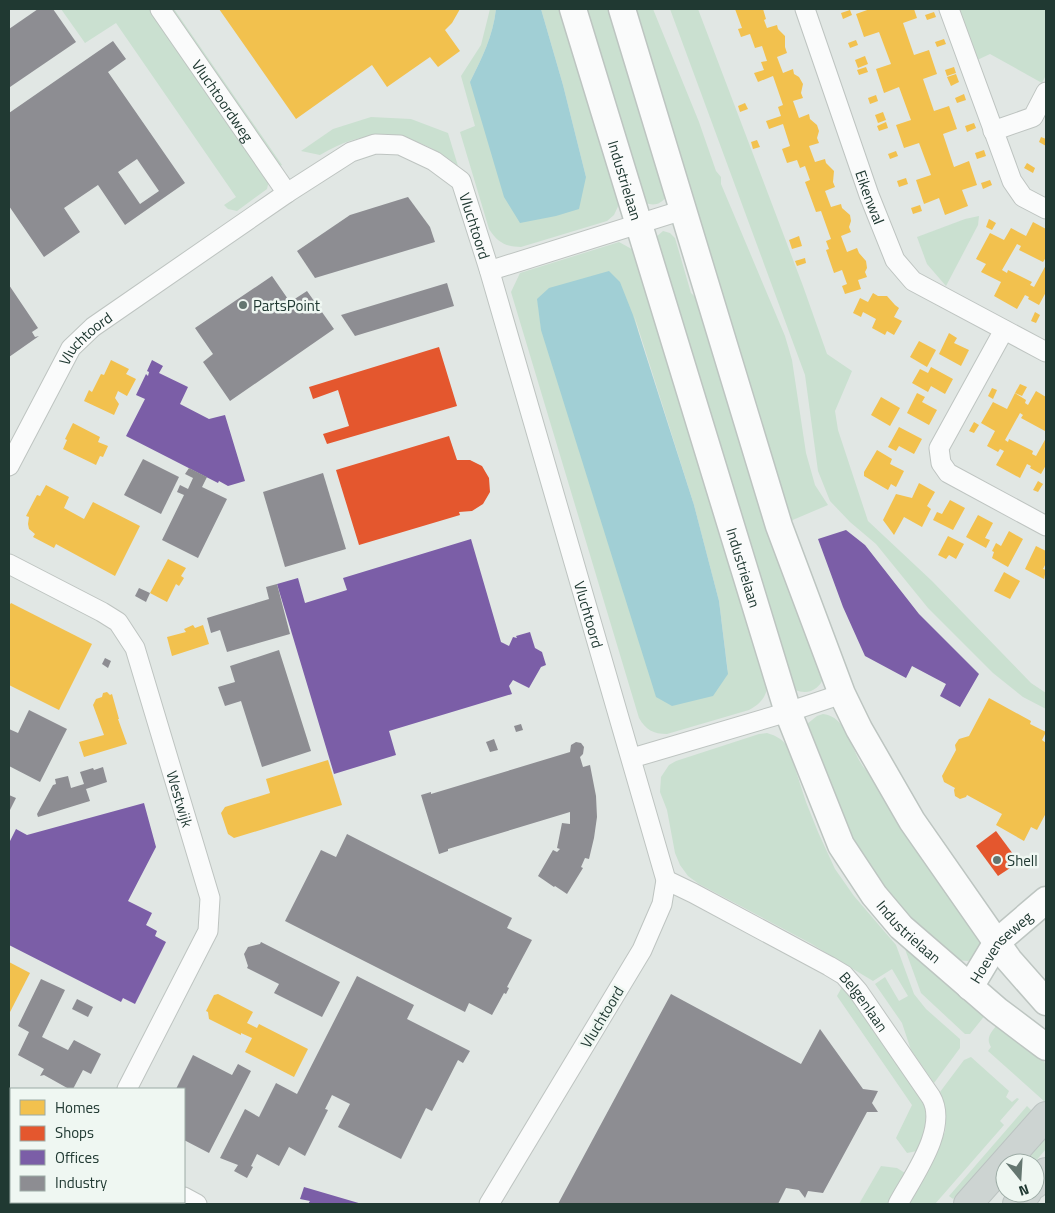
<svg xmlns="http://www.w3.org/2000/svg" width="1055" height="1213" font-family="'Titillium Web',sans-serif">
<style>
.green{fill:#cae0d0;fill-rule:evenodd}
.water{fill:#a1cfd5}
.homes{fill:#f2c14e}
.shops{fill:#e4572e}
.offices{fill:#7b5ea7}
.industry{fill:#8d8d92;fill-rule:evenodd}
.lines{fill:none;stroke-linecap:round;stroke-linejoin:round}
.street-casing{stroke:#bec4c1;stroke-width:21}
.secondary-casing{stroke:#bdc5c1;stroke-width:29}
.primary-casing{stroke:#bbc3c1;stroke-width:30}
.street{stroke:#fafbfb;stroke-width:19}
.secondary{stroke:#fafbfb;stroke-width:26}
.primary{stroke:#cdd4d2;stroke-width:28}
.poi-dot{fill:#647670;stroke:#eff7f2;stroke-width:2}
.labels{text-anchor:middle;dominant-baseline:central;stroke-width:5;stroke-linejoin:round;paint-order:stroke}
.street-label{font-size:15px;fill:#203932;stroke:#eff7f2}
.poi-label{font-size:15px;fill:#203932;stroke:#eff7f2;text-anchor:start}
</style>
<rect width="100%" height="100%" fill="#e1e7e4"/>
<g class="green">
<path d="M61,9h94l114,171 -2,9 -30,22 -9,-2 -4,-4 12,-8 -120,-174 -31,20z"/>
<path d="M165,9h9l108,156 -6,3z"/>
<path d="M490,9h6c-3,27 -14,49 -26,73l116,95 -23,-92 -22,-76h24l56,191 -7,15 -7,6 -86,26c-15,0 -24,-5 -32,-18l-29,-97 15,-6 -14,-50 20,-31z"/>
<path d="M582,9h32l52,188c-6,8 -14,10 -23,4z"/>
<path d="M632,9h21l46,113 17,49 5,6v7l64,152 7,24 14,93 9,32 13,20 -40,17z"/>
<path d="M670,9h28l105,277 24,68 25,17 -17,40 3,19 30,91 64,60 99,102 15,10v16l-23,-12 -30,-24 -65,-65 -52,-64 -26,-22 -20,-21 -12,-30 -13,-96z"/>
<path d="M954,9h92v66l-4,8 -52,-29 -17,8z"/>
<path d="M371,117l40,2 37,14 10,33c-44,-36 -89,-41 -138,-11l-19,-4 32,-22z"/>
<path d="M979,216l-1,9 -32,61 -19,-22 -10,-27 48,-18z"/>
<path d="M663,231l7,2 5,5 16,55 12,11 121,372c-4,14 -16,19 -29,14l-140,-452z"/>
<path d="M619,242l18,10 131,432c-2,13 -7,20 -19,26l-82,24c-14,0 -21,-4 -28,-16l-128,-426 9,-19zM634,315l60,190 25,96 9,72z"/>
<path d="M823,714c27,3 28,42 44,57 5,5 11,8 17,12l98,160 -8,15 -6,3 -12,-1 -28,-24 -52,-54 -23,-38 -46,-120 10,-8z"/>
<path d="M767,733c10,3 15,6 21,14l18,55 12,30 17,37 19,27 42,49 18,49 12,15 34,30v9l-26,35 -23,-33 -9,-27 -27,-39 10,-7 14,24 9,-5 -16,-27 -19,12 -63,-38 -111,-59 -11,-8 -8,-11 -5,-12 -8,-43 -7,-18 1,-15 8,-12 7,-4 83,-27z"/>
<path d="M906,947l80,67 -16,20h-5l-44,-41 -16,-44z"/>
<path d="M842,987l12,15 64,90 9,17v20l-10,22 -10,2 -11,-15 16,-33 -75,-109z"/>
<path d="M998,1024l44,34 4,7v33l-1,4 -57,-51 3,-4c-6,-9 1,-16 7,-23z"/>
<path d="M971,1057l38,34 -3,6 6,5 5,-4 2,1 -19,22 4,4 -69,79h-29l39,-72c2,-15 0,-26 -5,-40l24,-32z"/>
<path d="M1027,1106l10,10 -32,39 -52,44 -4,-3z"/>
<path d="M1046,1127v22l-12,14h-20z"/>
<path d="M881,1166l16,2 8,5v3l-15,28h-31z"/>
</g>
<g class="water">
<path d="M496,9h45l22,76 23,92 -7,32 -23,7 -36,7 -16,-26 -34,-115c12,-24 23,-46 26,-73z"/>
<path d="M609,271l11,11 13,33 61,190 25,96 9,73 -15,22 -41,10 -16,-9 -115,-367 -4,-31 12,-11z"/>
</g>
<g class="homes">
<path d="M219,9h241l-8,14 -7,7 15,21 -22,16 -8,-10 -43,30 -15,-22 -76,54z"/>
<path d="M735,9h28l3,10 -2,1 3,8 10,-3 1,4 7,7v11l2,6 -10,4 6,16 10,-4 1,5 5,3 4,7 -2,9 2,5 -10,3 6,17 10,-4 1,5 7,6 2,6 -2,7 2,5 -10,3 6,16 10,-3 1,4 8,8 -1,11 2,5 -10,4 6,16 10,-3 1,4 8,7 1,6 -2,6 2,5 -10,4 6,16 10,-4 2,5 7,8 1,7 -2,4 2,5 -9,3 3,9 -16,5 -3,-8 5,-2 -5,-14 -8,3 -8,-23 3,-1 -3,-8 5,-2 -10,-28 -5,1 -11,-30 5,-2 -5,-14 -5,2 -3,-8 -10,3 -5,-14 8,-3 -7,-22 -14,5 -3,-8 15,-5 -3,-9 5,-2 -10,-29 -15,6 -4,-9 10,-3 -3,-8 6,-1 -5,-15 -7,2 -5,-14 -9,3 -3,-8 4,-1z"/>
<path d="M870,9h44l3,9 -14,5 11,32 15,-5 8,24 -14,5 11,32 15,-5 8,23 -14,5 11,33 15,-6 8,24 -15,5 6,16 -23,9 -6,-17 -15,6 -8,-24 15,-5 -12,-32 -15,5 -8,-23 15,-5 -12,-33 -15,6 -8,-24 15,-5 -12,-32 -15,5 -8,-23z"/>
<path d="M850,10l2,5 -9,4 -2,-6z"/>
<path d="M934,12l2,5 -9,3 -2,-5z"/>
<path d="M944,39l2,5 -9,3 -2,-5z"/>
<path d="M856,40l2,5 -8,3 -2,-5z"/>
<path d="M865,56l3,8 -10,4 -3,-8z"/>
<path d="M866,67l2,5 -9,3 -2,-5z"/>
<path d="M954,67l2,6 -9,3 -2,-6z"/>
<path d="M956,74l3,8 -8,4 -4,-9z"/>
<path d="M964,94l2,6 -9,3 -2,-5z"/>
<path d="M876,95l2,6 -8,3 -2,-6z"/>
<path d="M745,103l3,6 -8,3 -2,-6z"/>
<path d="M883,112l3,8 -8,3 -3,-8z"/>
<path d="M886,122l2,6 -9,3 -2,-5z"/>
<path d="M974,123l2,5 -9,4 -2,-6z"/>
<path d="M1041,137l5,2v7l-7,-4z"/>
<path d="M757,140l3,7 -7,2 -2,-7z"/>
<path d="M984,150l2,6 -9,3 -2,-6z"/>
<path d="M896,151l2,5 -8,3 -2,-5z"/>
<path d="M1027,163l8,5 -2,5 -9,-5z"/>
<path d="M906,178l2,6 -9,3 -2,-6z"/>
<path d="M990,180l2,5 -9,4 -2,-6z"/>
<path d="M920,205l2,6 -9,3 -2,-6z"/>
<path d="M989,219l7,4 -4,7 -6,-3z"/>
<path d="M1033,222l13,7v31l-1,-1 -2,3 -24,-12 2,-4 -4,-2 -15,26 5,3 1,-3 24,12 -2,3 4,2 12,-22v27l-7,13 -11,-6 1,-2 -4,-2 -8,14 -23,-13 7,-14 -20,-10 5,-8 -10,-5 14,-26 14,7 7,-12 15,8z"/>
<path d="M799,236l3,10 -10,3 -3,-9z"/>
<path d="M805,258l1,5 -9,3 -2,-5z"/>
<path d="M873,293l5,3h9l8,9 4,3 -5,9 8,4 -8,14 -7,-4 -2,4 -13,-7 4,-9 -13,-7 -2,5 -8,-4 7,-15 8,4z"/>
<path d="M1035,312l5,3 -4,8 -5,-2z"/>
<path d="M949,333l8,5 -3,5 15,7 -8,16 -22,-12z"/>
<path d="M919,341l17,9 -9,17 -17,-10z"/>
<path d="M111,360l18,9 -3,5 10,5 -9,17 -9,-5 -3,7 4,6 -5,11 -30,-14 5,-11 3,2 9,-18 3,1z"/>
<path d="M931,367l22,12 -8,15 -14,-8 -3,6 -16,-9 8,-14 8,4z"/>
<path d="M1020,384l7,3 -5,9 -7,-3z"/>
<path d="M992,388l5,2 -4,9 -5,-3z"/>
<path d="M1036,391l10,6 -1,34 -24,-13 2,-3 -3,-2 -15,27 3,2 1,-3 24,12 -1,3 4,2 10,-18v27l-5,9 -11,-6 1,-2 -4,-2 -7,14 -24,-13 8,-14 -4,-2 -2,3 -11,-6 8,-15 -14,-8 12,-21 14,7 8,-16 11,7 -1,3 3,2z"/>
<path d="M917,393l8,4 -3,5 15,8 -8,15 -22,-12z"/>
<path d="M881,397l19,11 -10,18 -19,-11z"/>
<path d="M974,422l5,3 -5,8 -5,-2z"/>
<path d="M73,423l27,14 -2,5 10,4 -5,11 -3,-1 -4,9 -33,-16 4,-9 -2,-1z"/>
<path d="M899,427l23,12 -8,15 -15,-8 -3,5 -8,-4z"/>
<path d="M877,450l15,9 -2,5 14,7 -8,16 -5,-3 -3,6 -24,-14v-4z"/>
<path d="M1038,481l5,3 -5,8 -5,-2z"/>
<path d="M919,483l16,9 -8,14 4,3 -9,18 -18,-10 -10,18 -11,-15 13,-26 16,4z"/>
<path d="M46,485l23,12 -5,11 20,11 9,-17 47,24 -25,50 -59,-32 -2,4 -21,-11 2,-3 -6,-5 -1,-5 1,-7 -3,-1 11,-21 3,1z"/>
<path d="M950,500l15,8 -12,22 -20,-10 4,-8 5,2z"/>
<path d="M978,515l15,8 -8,15 5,2 -4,8 -20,-11z"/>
<path d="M1009,531l14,8 -15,28 -16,-9 2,-6 -2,-1 4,-8 5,3z"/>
<path d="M948,536l16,8 -8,15 -7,-4 -3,4 -8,-4z"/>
<path d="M1036,546l10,5v12l-3,6 3,1 -2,9 -19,-10z"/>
<path d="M168,559l18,9 -5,8 3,2 -5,8 -3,-2 -9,18 -17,-9z"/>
<path d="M1004,572l16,9 -10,18 -16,-8z"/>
<path d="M11,603l81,41 -33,66 -50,-25v-79z"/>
<path d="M193,625l2,3 8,-3 6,19 -37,12 -5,-19 19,-5 -2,-3z"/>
<path d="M107,692l3,3 2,-1 7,25h-1l9,25 -43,13 -5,-15 25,-7 -11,-30 3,-6 6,-2 1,-4z"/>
<path d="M989,698l42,23 -1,3 16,8 -4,8 4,3v70l-9,17 -6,-3 -7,14 -28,-16 6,-11 -35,-19 -1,2 -6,2 -5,-3 -1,-6 1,-2 -11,-6 -2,-6 14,-26 -1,-5 4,-6 10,-3z"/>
<path d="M328,760l14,45 -108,33 -6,-4 -7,-21 4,-6 45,-14 -4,-14z"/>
<path d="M9,962l21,11 -21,41z"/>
<path d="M218,994l35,18 -6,11 10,5 2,-4 49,25 -14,28 -49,-25 7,-14 -11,-5v2l-32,-16 -1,-7 -2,-1 8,-16z"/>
<path d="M9,1154l2,2v26l-2,5z"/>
<path d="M48,1202h21l-1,2h-21z"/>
</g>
<g class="shops">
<path d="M439,347l18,59 -130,38 -4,-10 26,-8 -11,-36 -25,9 -4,-12z"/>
<path d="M449,436l8,24h13l12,6 7,12 1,14 -7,12 -11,7 -13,1 1,3 -101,30 -23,-75z"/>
<path d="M996,831l23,31 -21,14 -22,-30z"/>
</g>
<g class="offices">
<path d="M152,360l11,6 -4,7 29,14 -8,17 29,15 16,-4 20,66 -17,5 -9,-5 -1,2 -92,-47 19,-37 -9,-4 10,-21 2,2 1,-4 -2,-1z"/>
<path d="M846,530l19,15 54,69 60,60 -19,33 -20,-11 6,-12 -34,-18 -6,12 -41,-22 -22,-49 -25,-68z"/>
<path d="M471,539l30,103 8,4 4,-9 4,1 -1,-2 14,-4 5,16 7,4 4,13 -5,2 -12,21 -16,-8 -4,6 3,8 -123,37 7,24 -62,19 -57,-190 21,-6 7,25 42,-13 -4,-12z"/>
<path d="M144,803l12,44 -28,54 24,12 -6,12 11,6 -2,5 11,6 -31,62 -12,-6 -2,4 -112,-57v-102l7,-14 11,6z"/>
<path d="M304,1187l58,17h-54l2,-3 -10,-2z"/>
</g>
<g class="industry">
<path d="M38,9h15l23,33 -66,45 -1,-2v-56z"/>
<path d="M113,41l13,18 -18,13 77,111 -60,42 -27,-40 -34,23 16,24 -36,25 -35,-51v-93zM137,159l22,32 -19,13 -22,-32z"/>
<path d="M408,197l22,30 5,15 -120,36 -18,-27 53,-36z"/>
<path d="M272,276l18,26 17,-11 27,38 -104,72 -27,-39 10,-8 -18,-26z"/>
<path d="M447,283l7,23 -99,30 -14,-21z"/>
<path d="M9,285l29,43 -6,4 3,5 4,-1 -30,21z"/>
<path d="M143,459l36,18 -18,37 -37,-19z"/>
<path d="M189,468l18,9 -5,10 25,12 -29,59 -36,-18 22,-45 -7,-3 3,-7 8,4 5,-11 -8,-4z"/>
<path d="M323,473l23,76 -61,18 -22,-75z"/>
<path d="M277,584l13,50 -63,18 -7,-22 -9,3 -4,-15 62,-19 -3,-12z"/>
<path d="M139,588l11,5 -4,9 -11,-6z"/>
<path d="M279,650l32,101 -49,16 -21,-66 -16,5 -7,-19 17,-5 -5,-16z"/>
<path d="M105,658l6,3 -3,7 -6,-4z"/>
<path d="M29,710l38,19 -27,53 -31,-16v-37l9,4z"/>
<path d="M521,724l2,6 -7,2 -2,-6z"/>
<path d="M494,739l4,11 -8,2 -4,-10z"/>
<path d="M576,742l5,1 3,4 -1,7 -3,3 3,10 7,-2 6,31 1,21 -3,21 -5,21 -4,-1 -4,9 2,1 -16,26 -12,-8 -1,1 -16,-11 15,-26 4,2 3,-3 -3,-1 5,-25 8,1v-12l-122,37v2l-9,3 -18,-59 10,-3v2l139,-42 1,-7z"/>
<path d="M103,767l4,15 -21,7 4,12 -52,16 -1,-3 16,-29 3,-1 -1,-5 13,-3 3,12 13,-4 -4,-12 13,-4 1,2z"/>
<path d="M9,795l7,3 -7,14z"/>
<path d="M347,834l165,84 -5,10 25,12 -25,47 2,1 -3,6 -2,-1 -12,22 -23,-12 -4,9 -180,-91 36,-71 15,7z"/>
<path d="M261,942l79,40 -18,35 -48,-24 5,-9 -32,-16 1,-2 -4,-12 4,-7 12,-3z"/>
<path d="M357,976l57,29 -7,14 63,32 -7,12 -5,-3 -26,51 -6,-3 -25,51 -63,-32 12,-23 -18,-9 -7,14 3,1 -23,46 -16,-9 -10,19 -22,-12 -6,12 2,1 -6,11 -13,-7 4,-6 -18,-7 25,-49 14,8 17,-34 21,11z"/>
<path d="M41,979l24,11 -23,47 26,13 6,-10 27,14 -10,20 -8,-4 -10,19h-4l-25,-14 -4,1 4,-7 -26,-14 11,-23 -11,-6z"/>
<path d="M671,994l130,70 19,-35 43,60 15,2 -6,12 6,9h-11l-44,81 -15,-2 -3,7 -6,-8 -13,-2 -8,16h-220z"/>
<path d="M77,999l16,8 -5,10 -16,-8z"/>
<path d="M193,1055l39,20 6,-11 13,7 -42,82 -25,-13v-51h-8z"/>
</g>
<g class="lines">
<defs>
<g id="street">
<path id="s1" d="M160,9l127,184"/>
<path id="s2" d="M805,9l64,186 26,65 18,21 133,71"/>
<path d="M949,9l63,172 11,16 23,12"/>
<path d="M993,131l40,-14 13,-25"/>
<path d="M489,269h6l188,-59"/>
<path d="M1004,330l-65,118 2,15 7,10 98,53"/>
<path id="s3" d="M9,466l62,-118 22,-21 194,-134 64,-41 24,-8 25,1 34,16 27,20 28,88 177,611 -4,24 -20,46 -153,254"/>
<path id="s4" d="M9,564l93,48 16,10 17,26 75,250 -2,33 -81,158"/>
<path d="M632,758l156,-46 54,-18"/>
<path id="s5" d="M666,880l27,13 136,73 15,9 14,16 73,106c18,31 -18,79 -33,107"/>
<path d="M9,1108l2,1"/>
<path d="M184,1197l13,7"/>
</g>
<g id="secondary">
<path id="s6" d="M573,9l215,703 53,133 33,50 27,32 96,83 49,37"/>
<path d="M622,9l157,517 63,168 17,35 53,92 97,139 37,42"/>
<path id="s7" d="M970,987l27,-45 49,-42"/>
</g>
<g id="primary">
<path d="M1035,1184l11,-12"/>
<path d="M968,1204l78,-88"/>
<path d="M1017,1204l10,-11"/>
</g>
</defs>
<use href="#street" class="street-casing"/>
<use href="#secondary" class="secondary-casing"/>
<use href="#primary" class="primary-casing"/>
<use href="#street" class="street"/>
<use href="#secondary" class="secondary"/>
<use href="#primary" class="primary"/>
</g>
<g class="poi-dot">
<circle cx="243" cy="305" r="5"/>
<circle cx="997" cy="860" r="5"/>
</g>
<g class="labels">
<g class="street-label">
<text stroke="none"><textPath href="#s1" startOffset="111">Vluchtoordweg</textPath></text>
<text stroke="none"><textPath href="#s6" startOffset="179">Industrielaan</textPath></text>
<text stroke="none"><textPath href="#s2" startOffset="199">Eikenwal</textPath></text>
<text stroke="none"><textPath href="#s3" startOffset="644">Vluchtoord</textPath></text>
<text stroke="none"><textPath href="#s3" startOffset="150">Vluchtoord</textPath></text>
<text stroke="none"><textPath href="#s6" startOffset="584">Industrielaan</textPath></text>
<text stroke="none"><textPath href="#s3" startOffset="1049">Vluchtoord</textPath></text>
<text stroke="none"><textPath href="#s4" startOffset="312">Westwijk</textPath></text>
<text stroke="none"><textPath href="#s6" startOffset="989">Industrielaan</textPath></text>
<text stroke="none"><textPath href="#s7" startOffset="51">Hoevenseweg</textPath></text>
<text stroke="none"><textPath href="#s5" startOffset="235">Belgenlaan</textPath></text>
<text transform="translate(602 1017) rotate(-59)">Vluchtoord</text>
</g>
<g class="poi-label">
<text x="253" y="305">PartsPoint</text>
<text x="1007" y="860">Shell</text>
</g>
</g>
<rect width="1055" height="1213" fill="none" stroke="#203932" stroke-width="20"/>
<rect x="10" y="1088" width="175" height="115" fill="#eff7f2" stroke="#9caba5"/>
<rect x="20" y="1100" width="25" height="15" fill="#f2c14e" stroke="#9caba5"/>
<text x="55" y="1113" font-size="15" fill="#203932">Homes</text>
<rect x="20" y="1126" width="25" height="15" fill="#e4572e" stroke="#9caba5"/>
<text x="55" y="1138" font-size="15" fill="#203932">Shops</text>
<rect x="20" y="1150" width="25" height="15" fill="#7b5ea7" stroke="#9caba5"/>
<text x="55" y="1163" font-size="15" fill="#203932">Offices</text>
<rect x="20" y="1176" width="25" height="15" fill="#8d8d92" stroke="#9caba5"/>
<text x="55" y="1188" font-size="15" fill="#203932">Industry</text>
<g transform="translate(1020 1178) rotate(162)"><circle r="24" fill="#eff7f2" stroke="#9caba5"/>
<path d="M0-4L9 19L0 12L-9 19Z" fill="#647670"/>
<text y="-8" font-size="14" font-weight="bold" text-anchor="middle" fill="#203932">N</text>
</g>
</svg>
